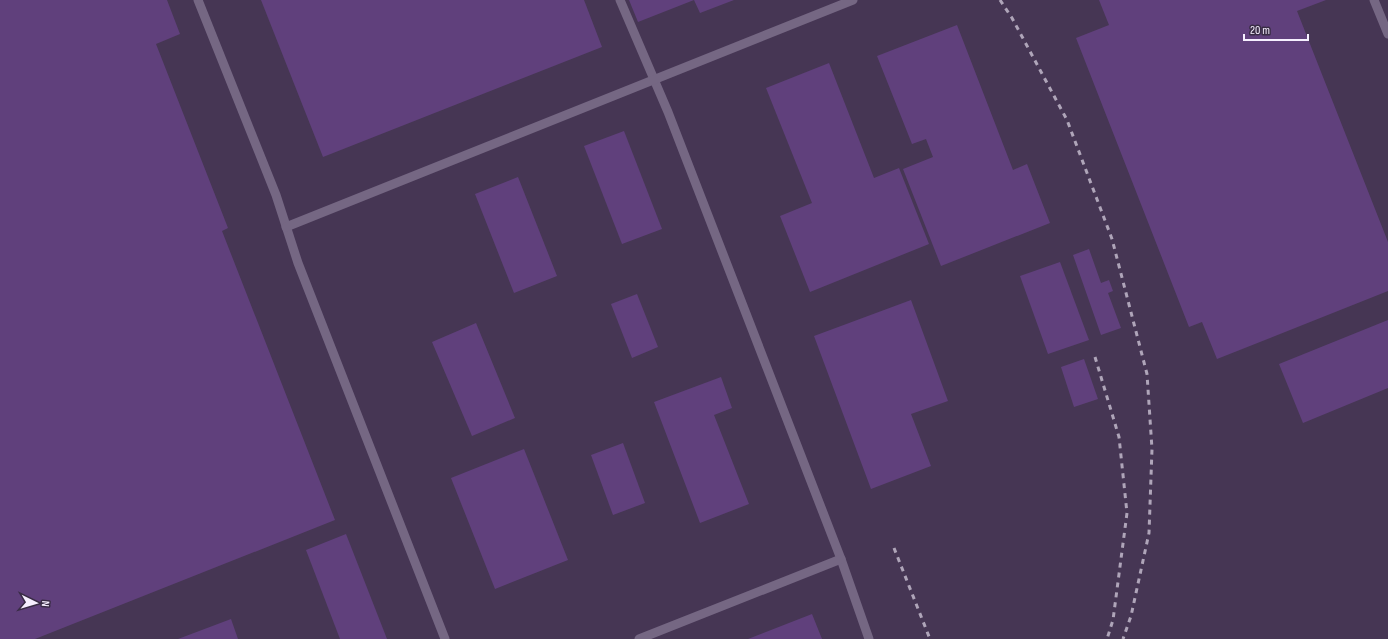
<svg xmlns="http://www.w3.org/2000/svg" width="1388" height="639" font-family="'Sofia Sans Condensed',sans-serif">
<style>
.built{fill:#463654}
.building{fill:#60407c}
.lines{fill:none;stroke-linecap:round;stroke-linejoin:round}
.lane{stroke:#756783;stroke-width:9}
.rail{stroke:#afa5b9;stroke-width:3;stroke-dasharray:5 5;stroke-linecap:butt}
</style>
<rect width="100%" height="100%" fill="#392c45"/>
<rect class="built" x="0" y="0" width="1388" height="639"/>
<g class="building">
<path d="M0,0h167l13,34 -24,10 72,184 -6,3 113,289 -300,119h-35z"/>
<path d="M261,0h323l18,47 -279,110z"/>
<path d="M629,0h105l-34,13 -6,-13 -56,22z"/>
<path d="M1099,0h227l-29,11 91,231v49l-171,68 -15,-37 -13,5 -113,-289 33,-13z"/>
<path d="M957,25l56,145 14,-6 23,59 -109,43 -38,-97 30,-12 -7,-18 -14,5 -35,-88z"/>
<path d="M829,63l45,115 25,-10 30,76 -119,48 -30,-76 32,-13 -46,-115z"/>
<path d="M624,131l38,98 -40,15 -38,-98z"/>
<path d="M518,177l39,99 -43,17 -39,-99z"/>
<path d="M1089,249l12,34 8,-3 4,11 -5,2 13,35 -20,7 -28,-80z"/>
<path d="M1060,262l29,78 -41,14 -28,-78z"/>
<path d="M637,294l21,53 -26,11 -21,-54z"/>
<path d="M911,300l37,101 -37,13 20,52 -60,23 -57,-153z"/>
<path d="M1388,320v68l-85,35 -24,-59z"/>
<path d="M476,323l39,95 -43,18 -40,-94z"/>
<path d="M1084,359l14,40 -24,8 -13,-40z"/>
<path d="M721,377l11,31 -18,7 35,89 -49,19 -46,-121z"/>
<path d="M623,443l22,60 -32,12 -22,-60z"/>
<path d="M524,449l44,111 -73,29 -44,-111z"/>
<path d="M346,534l41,105h-47l-34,-89z"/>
<path d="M812,614l10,25h-74z"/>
<path d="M231,619l7,20h-60z"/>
</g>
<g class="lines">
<g class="lane">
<path d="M198,0l78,195 22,68 147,376"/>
<path d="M620,0l48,112 173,447 28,80"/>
<path d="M1374,0l14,34"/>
<path d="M286,227l567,-227"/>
<path d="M639,639l202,-80"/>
</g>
<g class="rail">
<path d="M1000,0l12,18 55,102 45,119 35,135 5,75 -3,84 -18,83 -8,23"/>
<path d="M1095,357l24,80 8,76 -14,107 -6,19"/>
<path d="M894,548l36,91"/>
</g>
</g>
<g transform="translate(36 603) rotate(95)" stroke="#392c45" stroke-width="3" paint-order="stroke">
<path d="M0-3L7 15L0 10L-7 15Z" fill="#f6efff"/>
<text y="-6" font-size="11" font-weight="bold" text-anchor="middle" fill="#f6efff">N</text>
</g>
<path d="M1244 34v6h64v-6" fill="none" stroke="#f6efff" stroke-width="2"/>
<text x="1250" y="34" font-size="12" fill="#f6efff" stroke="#392c45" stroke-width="3" paint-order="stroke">20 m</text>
</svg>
